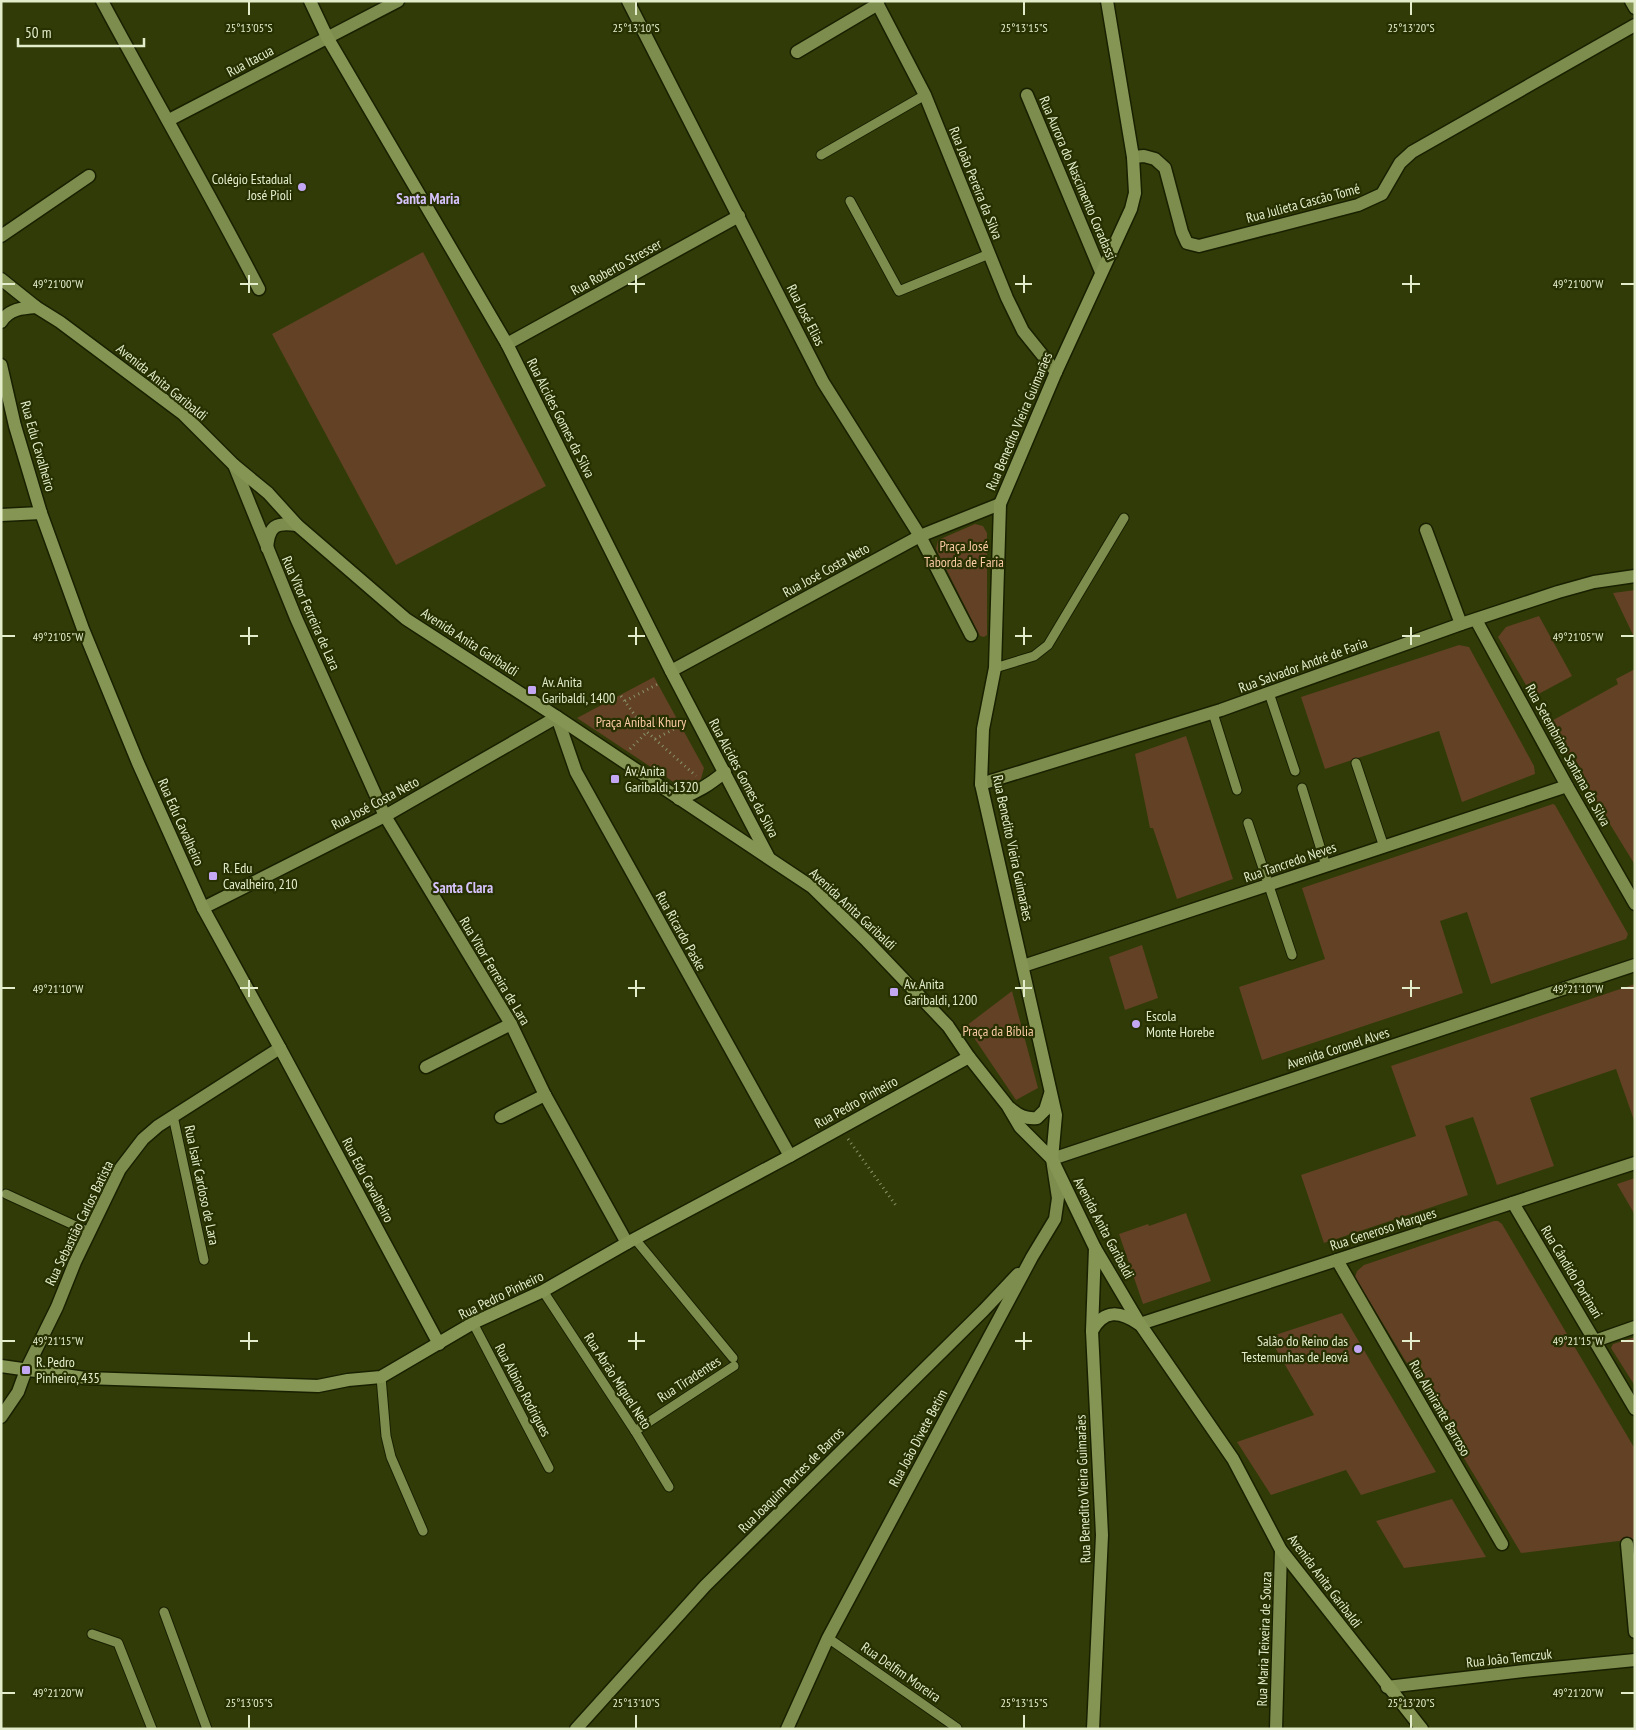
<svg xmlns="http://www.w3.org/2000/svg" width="1636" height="1730" font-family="'PT Sans Narrow',sans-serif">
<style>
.green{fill:#624124}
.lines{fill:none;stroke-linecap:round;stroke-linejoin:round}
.lane-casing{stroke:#192000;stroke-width:11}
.street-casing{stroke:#192000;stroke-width:15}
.secondary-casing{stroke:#192000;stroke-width:15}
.path{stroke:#8a9469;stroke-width:3;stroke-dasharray:1 4;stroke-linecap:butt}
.lane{stroke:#7d8d4d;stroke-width:9}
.street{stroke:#7d8d4d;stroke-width:12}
.secondary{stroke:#859654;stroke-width:12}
.ticks{fill:none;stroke:#e3edcb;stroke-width:2}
.poi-dot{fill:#c3a7f2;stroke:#263000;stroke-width:2}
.labels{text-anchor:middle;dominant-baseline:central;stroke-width:4.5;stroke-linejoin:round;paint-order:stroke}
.street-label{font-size:14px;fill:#e3edcb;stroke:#263000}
.poi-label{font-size:14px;fill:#e3edcb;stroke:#263000;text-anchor:start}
.park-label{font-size:14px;fill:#fbcba3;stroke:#263000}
.neighbourhood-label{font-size:15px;font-weight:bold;fill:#d6c2fa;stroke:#263000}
.ticks-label{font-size:12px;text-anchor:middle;fill:#e3edcb;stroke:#263000;stroke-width:4.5;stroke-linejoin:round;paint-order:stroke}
</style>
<rect width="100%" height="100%" fill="#303b07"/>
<g class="green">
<path d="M423,252l123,234 -150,79 -124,-231z"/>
<path d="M975,524l8,2 4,7v102l-3,2 -4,-1 -44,-87 2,-9z"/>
<path d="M1635,590v49l-22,-46z"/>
<path d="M1539,616l33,60 -39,21 -35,-60 8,-10z"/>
<path d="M1459,645l10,2 65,119 1,8 -73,28 -23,-71 -114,38 -24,-72z"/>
<path d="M1635,669v196l-87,-142 70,-39 -2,-5z"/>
<path d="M654,677l50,91 -3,11 -17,10 -107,-71z"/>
<path d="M1186,736l47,143 -56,20 -24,-71h-3l-15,-74z"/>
<path d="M1553,804l2,1 73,129 -2,5 -135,45 -24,-72 -27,9 23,72 -201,67 -23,-73 86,-28 -23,-71z"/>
<path d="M1142,945l16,53 -33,12 -16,-53z"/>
<path d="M1635,984v139l-19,-54 -86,29 24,68 -57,19 -24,-68 -28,9 23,69 -144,48 -23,-68 115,-39 -25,-70z"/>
<path d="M1012,991l26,97 -22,12 -50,-74z"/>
<path d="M1635,1178v37l-18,-31z"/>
<path d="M1186,1213l25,68 -68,23 -24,-70 29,-10 1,2z"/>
<path d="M1494,1221h4l4,3 133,225v90l-114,14 -166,-276 2,-6 7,-6z"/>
<path d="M1342,1313l94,159 -75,23 -15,-25 -75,25 -34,-53 77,-27 -45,-78z"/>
<path d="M1635,1337v49l-24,-38 2,-4z"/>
<path d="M1452,1499l34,58 -82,11 -28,-47z"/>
</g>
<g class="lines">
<defs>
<g id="lane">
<path d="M821,155l104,-60"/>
<path d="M850,201l49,90 90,-37"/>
<path d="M995,668l39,-12 14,-11 76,-127"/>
<path d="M1269,693l26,78"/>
<path d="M1213,713l24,77"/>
<path d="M1356,763l28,84"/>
<path d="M1302,788l24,78"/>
<path d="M1248,823l44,132"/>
<path d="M173,1116l31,144"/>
<path d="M6,1194l83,38"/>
<path d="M635,1239l98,119"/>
<path d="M543,1291l92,140 34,56"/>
<path d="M473,1323l76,145"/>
<path d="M381,1377l5,59 5,21 32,74"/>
<path d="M635,1431l99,-65"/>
<path d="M164,1612l43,117"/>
<path d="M92,1634l26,9 34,86"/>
<path d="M828,1638l129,90"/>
</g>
<g id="street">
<path d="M102,1c52,97 107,191 157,288"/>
<path d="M628,1l195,381 97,154 51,99"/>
<path d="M876,1l49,94 82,203 16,33 33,41"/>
<path d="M797,52l81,-48"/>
<path d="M1027,95l74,177"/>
<path d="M169,120l229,-119"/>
<path d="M1133,157l11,-1 11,3 10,9 17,64 5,11 12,3 159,-41 24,-11 18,-31 12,-11 223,-127"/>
<path d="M1,236l88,-60"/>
<path d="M507,344l232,-128"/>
<path d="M234,465l62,153 89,198 126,208 34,71 82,148"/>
<path d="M1426,530l35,94"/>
<path d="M267,548c2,-22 8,-26 30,-23"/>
<path d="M1476,620l91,166 68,118"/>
<path d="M671,671l249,-135 80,-32"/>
<path d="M981,784l240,-74 240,-86 97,-32 36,-10 41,-6"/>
<path d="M203,908l182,-92 172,-99 19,55 214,384"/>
<path d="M1023,966l544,-180"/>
<path d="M426,1067l85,-43"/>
<path d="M501,1117l44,-22"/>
<path d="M1513,1203l122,206"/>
<path d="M1337,1260l165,284"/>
<path d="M1140,1324l495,-161"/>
<path d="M1595,1341l40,-14"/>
<path d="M1,1417l17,-25 8,-22 31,-63 18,-45 45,-93 23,-30 15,-13 122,-78"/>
<path d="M1627,1544l8,88"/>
<path d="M1387,1687l146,-17 102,-10"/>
<path d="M576,1729l129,-143 279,-276 34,-36"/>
<path d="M787,1729l41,-91 204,-381 23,-38 3,-21 -6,-39 583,-194"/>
<path d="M1276,1729l5,-179"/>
</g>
<g id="secondary">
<path d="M310,1l17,36 180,307 164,327 97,185"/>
<path d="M1631,1l4,7"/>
<path d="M1,279l35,28 24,15 123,92 51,51 34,28 29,32 109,94 151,98 255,170 55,54 81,85 21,31 38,48 13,22 32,32 43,89 45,76 93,135 48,91 141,179"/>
<path d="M1,322c8,-13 21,-14 35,-15"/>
<path d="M1,365l14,61 26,87 42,116 55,134 65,145 77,140 159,296"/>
<path d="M1,515l40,-2"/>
<path d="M679,799c18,-6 31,-15 46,-27"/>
<path d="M1010,1108c9,8 16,11 27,10l8,-8 5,-16"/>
<path d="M1052,1159l4,-44 -75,-331 2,-55 12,-61 5,-164 56,-132 75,-163 4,-16 -2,-36 -26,-156"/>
<path d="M1092,1331c12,-22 28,-20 47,-7"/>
<path d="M1,1366l84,12 233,8 30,-6 33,-3 92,-54 70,-32 84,-48 163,-87 179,-99"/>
<path d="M1093,1729l9,-194 -10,-204 3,-83"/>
</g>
</defs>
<use href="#lane" class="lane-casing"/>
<use href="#street" class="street-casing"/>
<use href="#secondary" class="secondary-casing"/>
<g class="path">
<path d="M950,565l35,-7"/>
<path d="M621,696l26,36 49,44"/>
<path d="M625,701l33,-17"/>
<path d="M655,739l23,-12"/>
<path d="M630,749l17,-17"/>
<path d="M848,1139l49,68"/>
</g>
<use href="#lane" class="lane"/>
<use href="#street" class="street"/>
<use href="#secondary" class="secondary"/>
</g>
<path class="ticks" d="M249,2v13M636,2v13M1024,2v13M1411,2v13M249,275v18M636,275v18M1024,275v18M1411,275v18M2,284h13M240,284h18M628,284h17M1015,284h17M1402,284h18M1621,284h13M249,627v18M636,627v18M1024,627v18M1411,627v18M2,636h13M240,636h18M628,636h17M1015,636h17M1402,636h18M1621,636h13M249,980v17M636,980v17M1024,980v17M1411,980v17M2,988h13M240,988h18M628,988h17M1015,988h17M1402,988h18M1621,988h13M249,1332v18M636,1332v18M1024,1332v18M1411,1332v18M2,1341h13M240,1341h18M628,1341h17M1015,1341h17M1402,1341h18M1621,1341h13M2,1693h13M1621,1693h13M249,1715v13M636,1715v13M1024,1715v13M1411,1715v13"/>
<g class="poi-dot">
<circle cx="302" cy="187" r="5"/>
<rect x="527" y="685" width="10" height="10" rx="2.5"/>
<rect x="610" y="774" width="10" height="10" rx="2.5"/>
<rect x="208" y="871" width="10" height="10" rx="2.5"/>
<rect x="889" y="987" width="10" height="10" rx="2.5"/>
<circle cx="1136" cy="1024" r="5"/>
<circle cx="1358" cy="1349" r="5"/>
<rect x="21" y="1365" width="10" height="10" rx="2.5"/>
</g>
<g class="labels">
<g class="street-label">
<text transform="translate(250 61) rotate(-28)">Rua Itacua</text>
<text transform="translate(1078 178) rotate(67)">Rua Aurora do Nascimento Coradassi</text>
<text transform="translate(976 183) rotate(68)">Rua João Pereira da Silva</text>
<text transform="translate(1303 203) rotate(-15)">Rua Julieta Cascão Tomé</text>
<text transform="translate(616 267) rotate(-29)">Rua Roberto Stresser</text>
<text transform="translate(806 315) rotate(63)">Rua José Elias</text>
<text transform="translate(162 382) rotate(39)">Avenida Anita Garibaldi</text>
<text transform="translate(561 418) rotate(63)">Rua Alcides Gomes da Silva</text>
<text transform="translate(1019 421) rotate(-67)">Rua Benedito Vieira Guimarães</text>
<text transform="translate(38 446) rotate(74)">Rua Edu Cavalheiro</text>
<text transform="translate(826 570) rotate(-29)">Rua José Costa Neto</text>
<text transform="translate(311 613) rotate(66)">Rua Vitor Ferreira de Lara</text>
<text transform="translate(470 642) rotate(33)">Avenida Anita Garibaldi</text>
<text transform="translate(1303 665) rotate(-20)">Rua Salvador André de Faria</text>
<text transform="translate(1568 755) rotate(61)">Rua Setembrino Santana da Silva</text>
<text transform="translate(744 778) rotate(62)">Rua Alcides Gomes da Silva</text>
<text transform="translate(375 803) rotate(-28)">Rua José Costa Neto</text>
<text transform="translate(181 822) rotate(66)">Rua Edu Cavalheiro</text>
<text transform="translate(1013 848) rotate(78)">Rua Benedito Vieira Guimarães</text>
<text transform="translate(1290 862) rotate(-19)">Rua Tancredo Neves</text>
<text transform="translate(853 909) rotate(43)">Avenida Anita Garibaldi</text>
<text transform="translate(681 931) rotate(61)">Rua Ricardo Paske</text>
<text transform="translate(495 971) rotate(59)">Rua Vitor Ferreira de Lara</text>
<text transform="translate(1338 1048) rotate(-18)">Avenida Coronel Alves</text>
<text transform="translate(856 1102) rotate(-29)">Rua Pedro Pinheiro</text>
<text transform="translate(368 1180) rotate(62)">Rua Edu Cavalheiro</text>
<text transform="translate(202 1185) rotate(78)">Rua Isair Cardoso de Lara</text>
<text transform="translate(79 1223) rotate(-64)">Rua Sebastião Carlos Batista</text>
<text transform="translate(1104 1228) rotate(62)">Avenida Anita Garibaldi</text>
<text transform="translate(1383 1229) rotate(-18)">Rua Generoso Marques</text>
<text transform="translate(1572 1272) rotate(59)">Rua Cândido Portinari</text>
<text transform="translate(501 1295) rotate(-26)">Rua Pedro Pinheiro</text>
<text transform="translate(689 1379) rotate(-33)">Rua Tiradentes</text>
<text transform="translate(618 1381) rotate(57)">Rua Abrão Miguel Neto</text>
<text transform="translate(523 1390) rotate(62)">Rua Albino Rodrigues</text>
<text transform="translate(1440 1408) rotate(60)">Rua Almirante Barroso</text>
<text transform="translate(918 1438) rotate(-62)">Rua João Divete Betim</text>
<text transform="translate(791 1480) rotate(-45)">Rua Joaquim Portes de Barros</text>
<text transform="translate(1083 1489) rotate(-92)">Rua Benedito Vieira Guimarães</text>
<text transform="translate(1325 1581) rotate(53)">Avenida Anita Garibaldi</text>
<text transform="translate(1264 1639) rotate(-88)">Rua Maria Teixeira de Souza</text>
<text transform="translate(1509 1658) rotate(-6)">Rua João Temczuk</text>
<text transform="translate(901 1672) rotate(35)">Rua Delfim Moreira</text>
</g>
<g class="poi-label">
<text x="292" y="179" text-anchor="end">Colégio Estadual<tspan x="292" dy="16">José Pioli</tspan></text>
<text x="542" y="682">Av. Anita<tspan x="542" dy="16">Garibaldi, 1400</tspan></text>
<text x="625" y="771">Av. Anita<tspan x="625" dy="16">Garibaldi, 1320</tspan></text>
<text x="223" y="868">R. Edu<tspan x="223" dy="16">Cavalheiro, 210</tspan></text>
<text x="904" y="984">Av. Anita<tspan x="904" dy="16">Garibaldi, 1200</tspan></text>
<text x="1146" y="1016">Escola<tspan x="1146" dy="16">Monte Horebe</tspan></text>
<text x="1348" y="1341" text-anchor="end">Salão do Reino das<tspan x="1348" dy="16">Testemunhas de Jeová</tspan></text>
<text x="36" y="1362">R. Pedro<tspan x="36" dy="16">Pinheiro, 435</tspan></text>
</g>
<g class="park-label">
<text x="964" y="546">Praça José<tspan x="964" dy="16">Taborda de Faria</tspan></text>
<text x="641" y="722">Praça Aníbal Khury</text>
<text x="998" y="1031">Praça da Bíblia</text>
</g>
<g class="neighbourhood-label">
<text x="428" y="198">Santa Maria</text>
<text x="463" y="887">Santa Clara</text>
</g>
</g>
<g class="ticks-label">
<text x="249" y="32">25°13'05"S</text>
<text x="636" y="32">25°13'10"S</text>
<text x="1024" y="32">25°13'15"S</text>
<text x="1411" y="32">25°13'20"S</text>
<text x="1578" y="288">49°21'00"W</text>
<text x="58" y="288">49°21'00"W</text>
<text x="1578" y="641">49°21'05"W</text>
<text x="58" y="641">49°21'05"W</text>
<text x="1578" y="993">49°21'10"W</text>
<text x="58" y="993">49°21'10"W</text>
<text x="1578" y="1345">49°21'15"W</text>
<text x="58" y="1345">49°21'15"W</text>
<text x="1578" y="1697">49°21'20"W</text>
<text x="58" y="1697">49°21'20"W</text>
<text x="249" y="1707">25°13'05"S</text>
<text x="636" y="1707">25°13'10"S</text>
<text x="1024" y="1707">25°13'15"S</text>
<text x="1411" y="1707">25°13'20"S</text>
</g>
<rect width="1636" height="1730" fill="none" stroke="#e3edcb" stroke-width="5"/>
<path d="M18 38v8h126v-8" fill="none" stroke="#e3edcb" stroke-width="2.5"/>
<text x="25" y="38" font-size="15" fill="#e3edcb" stroke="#263000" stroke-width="4" paint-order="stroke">50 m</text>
</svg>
